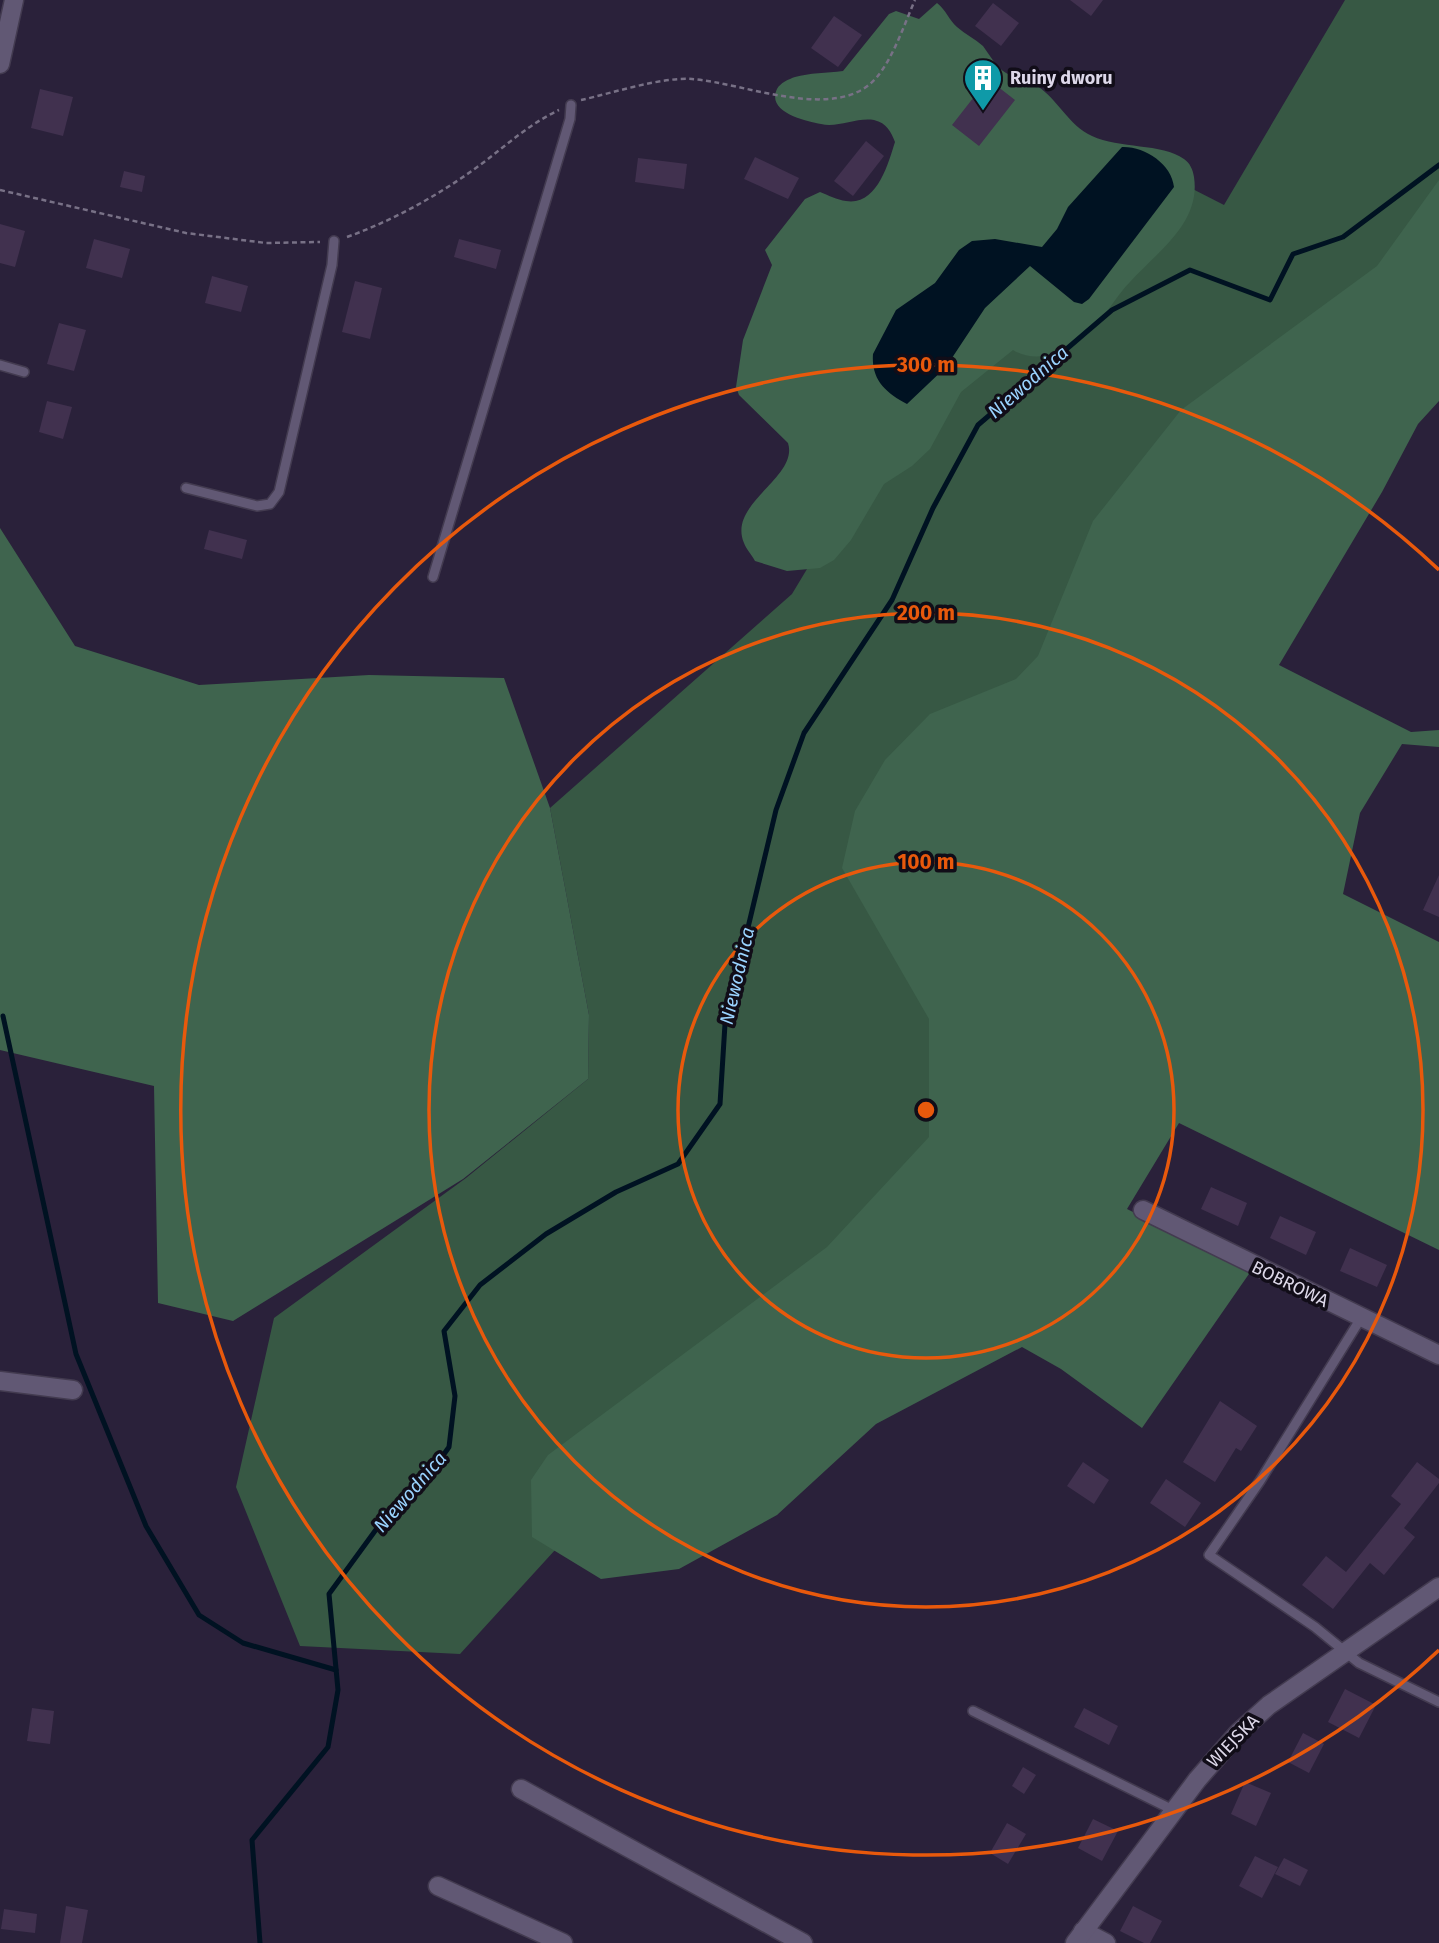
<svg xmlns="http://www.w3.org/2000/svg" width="1439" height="1943" font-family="'Fira Sans',sans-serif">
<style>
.green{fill:#375844}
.forest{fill:#3f644e}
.water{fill:#001222}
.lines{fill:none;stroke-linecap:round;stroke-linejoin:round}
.stream{stroke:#001222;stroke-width:5}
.building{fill:#41314f}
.service-casing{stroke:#433b50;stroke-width:12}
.minor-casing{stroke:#433b50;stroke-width:21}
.path{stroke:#787186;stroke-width:2.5;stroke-dasharray:5 3.5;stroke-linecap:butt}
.service{stroke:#615874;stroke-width:9}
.minor{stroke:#615874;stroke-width:18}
.ring{fill:none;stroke:#e8590c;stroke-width:3.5}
.labels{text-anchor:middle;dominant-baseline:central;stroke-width:7;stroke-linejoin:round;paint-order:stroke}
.poi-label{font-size:18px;font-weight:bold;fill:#ddd8e9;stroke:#110d18;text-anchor:start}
.street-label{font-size:18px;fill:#ddd8e9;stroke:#110d18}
.water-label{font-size:19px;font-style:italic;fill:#9ad3ff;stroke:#110d18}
.centre{fill:#e8590c;stroke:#110d18;stroke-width:3.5}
.ring-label{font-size:21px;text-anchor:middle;font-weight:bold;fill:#e8590c;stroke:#110d18;stroke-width:7;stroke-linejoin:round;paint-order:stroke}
</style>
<rect width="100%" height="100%" fill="#2a213a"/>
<path class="green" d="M1345,0h94v329l-496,927 -271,166 -212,232 -160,-8 -64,-159 38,-169 192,-140 122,-99 1,-64 -39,-207 242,-214 83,-138 253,-300 96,49z"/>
<g class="forest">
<path d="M937,3c9,7 12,17 20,24 8,7 18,12 26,19 6,8 12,19 20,25 10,7 24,8 34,15 21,13 31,39 55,50 27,13 70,7 92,23 6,4 9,11 10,18 7,46 -37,75 -64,105 -11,11 -20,26 -29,38 -18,25 -59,48 -88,30l-52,42 -31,57 -18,17 -28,18 -33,56 -17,20 -14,8 -33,3 -32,-10c-3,-6 -9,-12 -11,-18 -17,-40 55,-65 44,-100l-49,-48 -3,-8 7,-47 29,-75 -7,-15 40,-51 15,-7c8,3 17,8 26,9 31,5 42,-37 49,-59 -4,-10 -8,-19 -21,-22 -17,-3 -36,8 -53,4 -16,-3 -55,-12 -44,-35 3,-6 12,-10 18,-12 14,-4 32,-4 48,-6l46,-57 7,-3 23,8z"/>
<path d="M1439,180v221l-21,23 -36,68 -103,173 132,67 28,-2v17l-37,-3 -42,69 -17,81 96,48v308l-260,-127 -52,86 124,62 -109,157 -81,-59 -39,-22 -146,77 -99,91 -98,54 -78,10 -69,-42 -1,-57 17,-25 279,-208 102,-110v-118l-87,-151 13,-57 30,-51 45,-46 86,-35 22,-23 55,-135 88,-111 196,-144z"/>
<path d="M0,528l75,118 124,39 170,-10 135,3 46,130 39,207 -1,64 -125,100 -230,142 -75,-18 -4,-217 -154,-36z"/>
</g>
<path class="water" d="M1122,147c22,-1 50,17 52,40l-85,112 -7,5 -8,-2 -44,-36 -45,42 -39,59 -39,37c-21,-11 -36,-24 -34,-50l23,-44 39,-27 24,-33 13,-9 23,-2 47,8 15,-18 11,-22z"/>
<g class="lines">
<g class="stream">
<path d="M3,1016l73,338 70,172 53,89 44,28 93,27"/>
<path d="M260,1943l-8,-103 76,-93 10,-57 -9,-96 54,-74 42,-39 24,-34 6,-51 -11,-65 36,-46 66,-51 70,-42 62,-28 42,-60 5,-80 51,-214 28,-77 88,-133 41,-92 45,-83 134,-115 78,-40 80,30 23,-46 50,-17 96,-72"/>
</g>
</g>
<g class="building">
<path d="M1070,0h33l-12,16z"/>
<path d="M993,3l26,20 -18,23 -26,-20z"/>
<path d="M834,16l28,19 -24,32 -27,-19z"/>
<path d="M988,79l27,21 -36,46 -27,-21z"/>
<path d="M40,89l33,8 -10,39 -32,-8z"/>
<path d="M866,141l18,15 -31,40 -19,-15z"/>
<path d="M755,157l44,21 -11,21 -44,-20z"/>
<path d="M638,158l49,6 -3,25 -49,-7z"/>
<path d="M124,171l21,5 -3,16 -22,-5z"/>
<path d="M0,224l25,7 -10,36 -15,-4z"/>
<path d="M94,239l36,10 -8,29 -36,-10z"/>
<path d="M459,239l42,11 -5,19 -42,-12z"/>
<path d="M212,276l36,10 -7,26 -36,-9z"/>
<path d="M355,281l27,7 -12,51 -28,-7z"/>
<path d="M59,323l27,7 -12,41 -27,-7z"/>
<path d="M47,401l25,6 -9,32 -24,-7z"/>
<path d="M209,530l38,10 -5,19 -38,-10z"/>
<path d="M1439,875v42l-16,-7z"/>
<path d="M1211,1187l36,16 -9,23 -37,-17z"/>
<path d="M1280,1216l36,16 -10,23 -36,-17z"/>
<path d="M1350,1248l37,17 -10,22 -37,-16z"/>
<path d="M1220,1401l37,25 -16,25 -5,-3 -21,34 -32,-20z"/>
<path d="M1083,1462l26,18 -15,24 -27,-18z"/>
<path d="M1417,1462l22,17v4l-35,45 11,9 -31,38 -14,-12 -37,46 -31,-24 24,-29 20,16 55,-68 -10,-8z"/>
<path d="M1166,1479l35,24 -16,24 -35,-24z"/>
<path d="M1345,1689l31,16 -17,33 -31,-16z"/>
<path d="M32,1708l22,3 -4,33 -23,-3z"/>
<path d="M1084,1708l34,18 -9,19 -35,-18z"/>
<path d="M1303,1733l21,11 -15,29 -21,-11z"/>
<path d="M1023,1767l13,8 -12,19 -12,-8z"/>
<path d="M1245,1782l26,11 -15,33 -25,-12z"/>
<path d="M1093,1819l25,12 -16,30 -24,-13z"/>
<path d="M1007,1823l19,11 -18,30 -18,-11z"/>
<path d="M1255,1856l23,11 -16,31 -23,-12z"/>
<path d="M1284,1858l24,12 -8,16 -25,-12z"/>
<path d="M66,1906l22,4 -6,33h-22z"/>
<path d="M1133,1906l29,15 -12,22h-6l-24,-12z"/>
<path d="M4,1909l33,5 -2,19 -34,-4z"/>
</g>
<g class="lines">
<defs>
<g id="service">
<path d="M0,365l24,7"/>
<path d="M186,488l71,18 13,-2 9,-12 53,-227 2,-24"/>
<path d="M433,577l137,-458 1,-14"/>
<path d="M1361,1318l-101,163 -51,74 106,72 44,36 80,39"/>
<path d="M973,1711l200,99"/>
</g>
<g id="minor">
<path d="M0,64l14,-64"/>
<path d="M1143,1210l296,145"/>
<path d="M0,1381l73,9"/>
<path d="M521,1789l282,154"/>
<path d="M438,1886l125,57"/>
<path d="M1083,1931l23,12"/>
<path d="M1075,1943l122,-163 42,-48 30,-27 170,-118"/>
</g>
</defs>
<use href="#service" class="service-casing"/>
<use href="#minor" class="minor-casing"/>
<g class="path">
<path d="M581,100c32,-7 79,-23 111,-21 53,4 146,45 185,-2 17,-21 27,-52 38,-77"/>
<path d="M0,190l186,43 80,10 54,-1"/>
<path d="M347,237c47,-17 92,-42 133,-72 27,-20 49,-41 79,-55"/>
</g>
<use href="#service" class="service"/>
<use href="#minor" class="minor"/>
</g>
<g class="ring">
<circle cx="926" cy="1110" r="248"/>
<circle cx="926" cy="1110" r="497"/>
<path d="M1439 1650A745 745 0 1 1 1439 570"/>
</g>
<defs>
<symbol id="building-pin" viewBox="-11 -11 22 30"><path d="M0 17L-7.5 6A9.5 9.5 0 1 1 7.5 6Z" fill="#0f9aa8" stroke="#110d18"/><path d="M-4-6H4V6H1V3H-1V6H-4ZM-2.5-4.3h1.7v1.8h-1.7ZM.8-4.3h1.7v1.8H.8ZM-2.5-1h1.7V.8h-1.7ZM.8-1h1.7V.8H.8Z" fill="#fff"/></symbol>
</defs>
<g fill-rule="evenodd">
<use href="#building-pin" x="961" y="56" width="44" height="60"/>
</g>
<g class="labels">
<g class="poi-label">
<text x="1010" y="78">Ruiny dworu</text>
</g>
<g class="street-label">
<text transform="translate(1290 1284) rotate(26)">BOBROWA</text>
<text transform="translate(1233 1741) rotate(-46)">WIEJSKA</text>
</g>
<g class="water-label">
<text transform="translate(1028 382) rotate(-41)">Niewodnica</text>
<text transform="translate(737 976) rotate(-77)">Niewodnica</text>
<text transform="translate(410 1492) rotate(-49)">Niewodnica</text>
</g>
</g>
<circle cx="926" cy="1110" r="10" class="centre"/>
<g class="ring-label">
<text x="926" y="372">300 m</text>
<text x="926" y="620">200 m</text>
<text x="926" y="869">100 m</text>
</g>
</svg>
